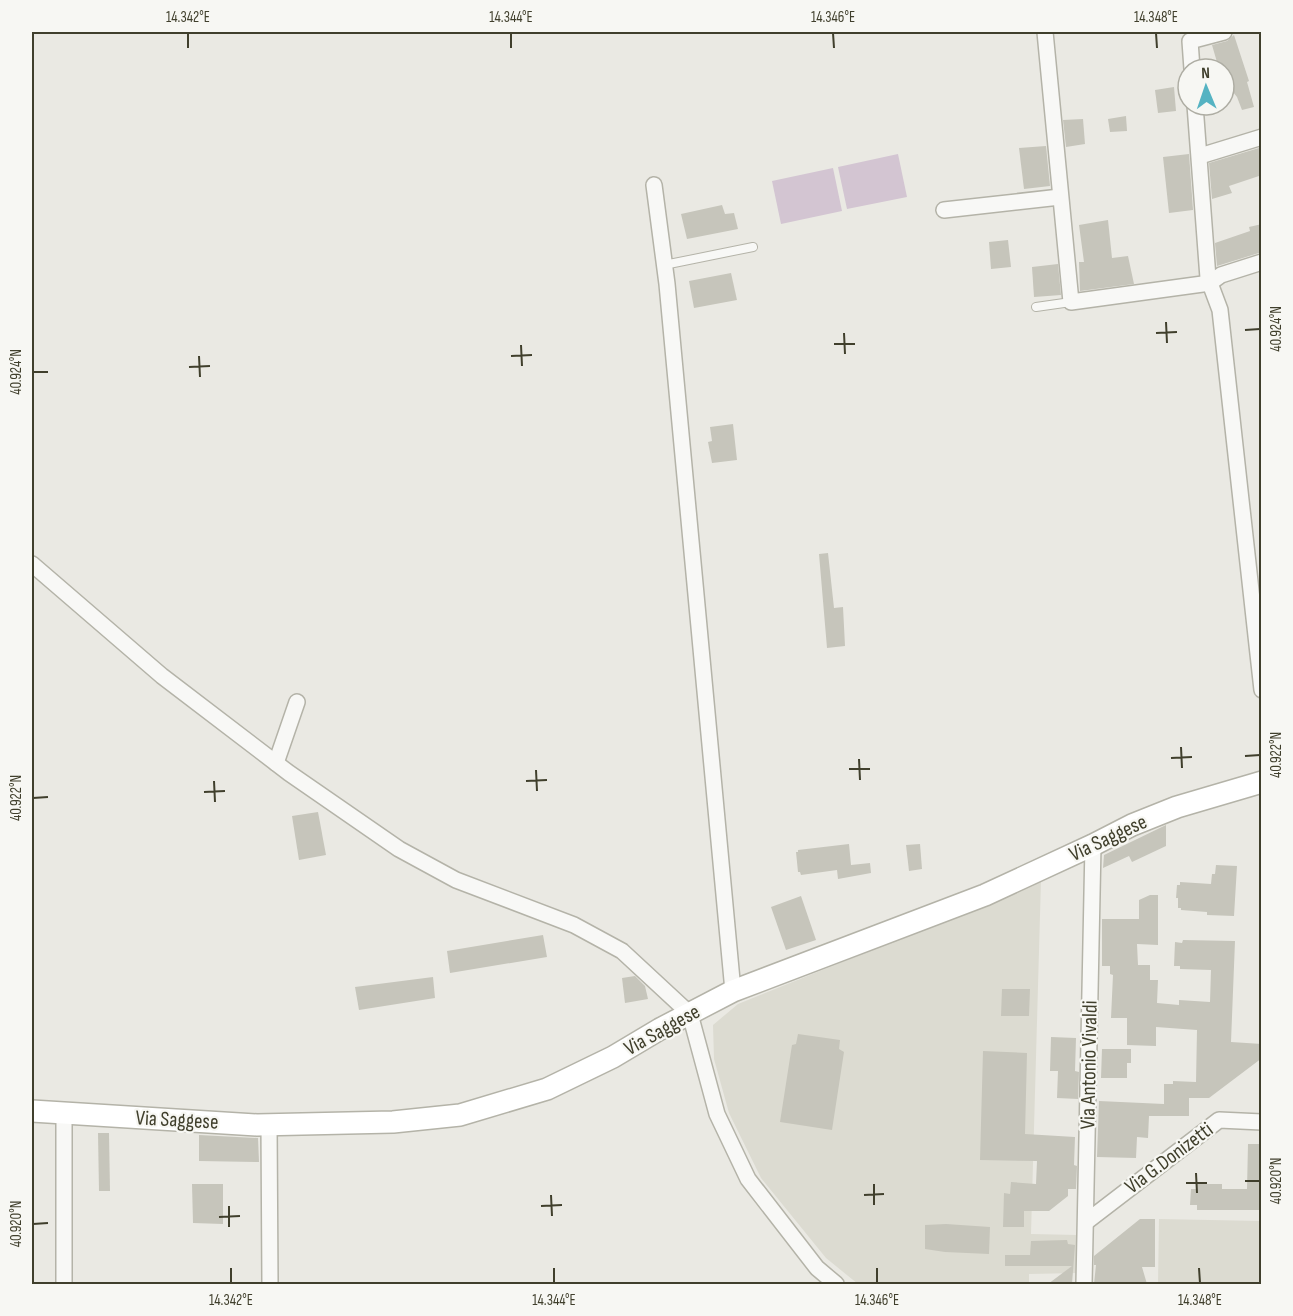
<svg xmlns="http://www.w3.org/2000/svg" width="1293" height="1316" font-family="'Sofia Sans Condensed',sans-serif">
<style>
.built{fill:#dcdbd1}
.green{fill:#d3c5d2}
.building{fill:#c6c5bb}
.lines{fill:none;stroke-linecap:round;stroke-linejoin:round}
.lane-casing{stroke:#b4b3a8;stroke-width:10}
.street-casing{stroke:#b4b3a8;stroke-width:18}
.secondary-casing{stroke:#b4b3a8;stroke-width:24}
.lane{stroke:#f8f8f6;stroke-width:8}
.street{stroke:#f8f8f6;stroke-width:15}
.secondary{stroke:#fff;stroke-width:21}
.ticks{fill:none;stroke:#403f2c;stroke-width:2}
.labels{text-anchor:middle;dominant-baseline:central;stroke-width:4.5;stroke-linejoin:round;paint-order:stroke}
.street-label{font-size:21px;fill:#403f2c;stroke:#f7f7f3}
.neatline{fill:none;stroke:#403f2c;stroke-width:2}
.ticks-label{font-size:15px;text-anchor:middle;fill:#403f2c}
</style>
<rect width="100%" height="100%" fill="#eae9e3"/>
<g class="built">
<path d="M1041,880l-10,354 47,1v38l-49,1v10h-171l-32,-26 -65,-80 -32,-65 -15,-54 -1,-34 25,-21 249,-100z"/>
<path d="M1159,1219l102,2v63h-103z"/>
</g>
<g class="green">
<path d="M898,154l9,43 -60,12 -9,-42z"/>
<path d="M833,168l9,43 -61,13 -9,-43z"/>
</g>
<g class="building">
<path d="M1234,35l15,46 -2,1 7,25 -12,3 -5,-13 -8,-10 -5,1v-19h-5l-7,-24 15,-4z"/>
<path d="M1174,87l2,24 -18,2 -3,-23z"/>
<path d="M1126,116l1,15 -17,1 -2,-13z"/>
<path d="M1083,119l2,25 -19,3 -3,-27z"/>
<path d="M1046,146l4,40 -26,3 -5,-41z"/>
<path d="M1259,148l3,9v18l-33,11 3,7 -20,6 -3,-36z"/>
<path d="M1189,154l4,56 -24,3 -6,-56z"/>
<path d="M722,205l3,9 9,-1 4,16 -51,10 -6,-25z"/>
<path d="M1108,220l4,38 16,-2 6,28 -54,7 -1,-29h5l-5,-37z"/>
<path d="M1262,224v28l-45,14 -2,-23 35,-12 -1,-4z"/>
<path d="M1008,240l3,27 -20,2 -2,-27z"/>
<path d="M1058,264l3,31 -27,2 -2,-30z"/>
<path d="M731,273l6,27 -43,8 -5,-27z"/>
<path d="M733,424l4,36 -25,3 -4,-21 4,-1 -2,-14z"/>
<path d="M828,553l6,55 9,-1 2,39 -18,2 -8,-94z"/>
<path d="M318,812l8,43 -27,5 -7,-44z"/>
<path d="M1166,825v21l-34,16 -3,-6 -26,12 1,-13z"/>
<path d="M849,844l2,21 19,-2 1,10 -33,6 -1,-9 -36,5 -1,-3h-2l-2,-20h2v-2z"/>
<path d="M920,844l2,25 -13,2 -3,-26z"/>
<path d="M1216,865l21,1 -3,50 -27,-1v-3l-26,-2v-2h-3v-10h-2l1,-13h3v-3l31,2 1,-10h3z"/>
<path d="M1150,895h8v50l-21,-1 1,21h12v15h8l-1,23 22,2v-5l31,2 1,-32 -31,-1v-3h-6l1,-24 7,1 1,-3 52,1 -4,101 31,2v14l-53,40h-20v18h-40l-1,22 -11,-1 -1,21 -39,-1 2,-56 65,3v-20h9v-3l23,1 1,-52 -41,-3v19l-29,-1v-27h-16l2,-43 -3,-1v-8h-8v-47h37v-19z"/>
<path d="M801,896l15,44 -30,10 -15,-43z"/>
<path d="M543,935l4,22 -97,16 -3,-22z"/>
<path d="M635,976l10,10 3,13 -23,4 -3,-25z"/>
<path d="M433,977l2,21 -76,12 -4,-23z"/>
<path d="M1002,989h28l-1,27h-28z"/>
<path d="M798,1034l42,6 -1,9 5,3 -12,78 -52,-8 12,-77 4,-1z"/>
<path d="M1051,1037l25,1 -1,33 4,1 -1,27 -21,-1 1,-27h-8z"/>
<path d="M1102,1049h29v14h-4v15h-26z"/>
<path d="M983,1051l44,2 -2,81 50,3 -1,28 3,1 -1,23h-8v7l-19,15h-25v16h-21l1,-34 6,1 1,-12 25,2 1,-23 -57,-1z"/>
<path d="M98,1133h11l1,58h-11z"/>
<path d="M199,1135l59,3 1,24 -60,-1z"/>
<path d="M1248,1144h14v66h-65v-5h-7l1,-16h5v-5h26v5h25z"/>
<path d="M192,1184h31v40l-30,-1z"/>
<path d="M1140,1219h15v48h-13l5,17h-53l2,-19h-2v-9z"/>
<path d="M946,1224l44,3 -1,27 -44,-2 -20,-3v-24z"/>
<path d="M1067,1240l1,4 7,1 -3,39h-24l24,-18h-67v-11h25l1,-14z"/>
</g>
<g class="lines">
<defs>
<g id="lane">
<path d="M664,265l89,-18"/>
<path d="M1036,307l35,-5"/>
</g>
<g id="street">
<path d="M1045,32l26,270 139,-19 11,-8 41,-13"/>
<path d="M1192,69l-2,-28 34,-9"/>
<path d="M1195,105l13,173 12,32 42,380"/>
<path d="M1200,156l62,-19"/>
<path d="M654,185l13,99 66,707"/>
<path d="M944,210l116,-13"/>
<path d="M32,564l130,112 127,97 110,76 57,31 118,45 48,26 68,63 27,100 31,65 69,89 19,16"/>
<path d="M276,763l21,-61"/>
<path d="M269,1124l1,160"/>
<path d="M1086,1222l133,-102 43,2"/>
<path d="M64,1284v-171"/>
<path d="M1084,1284l9,-439"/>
</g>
<path id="secondary" d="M32,1111l225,14 136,-3 67,-7 87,-26 66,-32 47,-28 73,-38 252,-96 108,-50 39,-20 45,-18 85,-25"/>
</defs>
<use href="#lane" class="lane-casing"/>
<use href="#street" class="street-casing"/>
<use href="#secondary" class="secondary-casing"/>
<use href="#lane" class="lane"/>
<use href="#street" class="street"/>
<use href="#secondary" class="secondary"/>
</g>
<path class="ticks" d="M188,33v15M511,33v15M833,33l1,15M1156,33l1,15M1166,322l1,21M1245,330l15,-1M844,333l1,21M1156,333l21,-1M834,344h21M521,345l1,21M199,356l1,21M511,356l21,-1M189,367l21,-1M33,372h15M1181,747l1,21M1245,756l15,-1M1171,758l21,-1M859,759l1,21M849,769h21M536,770l1,21M214,781l1,21M526,781l21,-1M204,792l21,-1M33,798l15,-1M1196,1173l1,20M1245,1181h15M1186,1183h21M874,1184v21M551,1195l1,21M864,1195l20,-1M229,1206v21M541,1206l21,-1M219,1217l21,-1M33,1224l15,-1M231,1268v15M554,1268v15M877,1268v15M1199,1268l1,15"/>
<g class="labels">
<g class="street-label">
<text transform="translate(1108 838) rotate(-25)">Via Saggese</text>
<text transform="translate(662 1030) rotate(-29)">Via Saggese</text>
<text transform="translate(1089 1065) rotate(-89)">Via Antonio Vivaldi</text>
<text transform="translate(177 1120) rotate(3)">Via Saggese</text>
<text transform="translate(1169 1158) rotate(-37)">Via G.Donizetti</text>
</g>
</g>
<rect width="1293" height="1316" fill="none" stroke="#f7f7f3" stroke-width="66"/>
<g transform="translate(1206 87) rotate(358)"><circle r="28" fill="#f7f7f3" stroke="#aeada3" stroke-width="1.5"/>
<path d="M0-4.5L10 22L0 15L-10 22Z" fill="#55b3c2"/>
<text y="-9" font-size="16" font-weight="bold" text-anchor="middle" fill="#403f2c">N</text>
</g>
<rect x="33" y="33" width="1227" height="1250" class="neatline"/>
<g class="ticks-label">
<text x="188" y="22">14.342°E</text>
<text x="511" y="22">14.344°E</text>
<text x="833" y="22">14.346°E</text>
<text x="1156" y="22">14.348°E</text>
<text transform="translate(1276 329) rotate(-90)" y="5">40.924°N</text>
<text transform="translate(16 372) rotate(-90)" y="5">40.924°N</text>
<text transform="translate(1276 755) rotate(-90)" y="5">40.922°N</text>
<text transform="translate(16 798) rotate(-90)" y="5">40.922°N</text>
<text transform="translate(1276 1181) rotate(-90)" y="5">40.920°N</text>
<text transform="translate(16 1224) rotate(-90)" y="5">40.920°N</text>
<text x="231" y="1305">14.342°E</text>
<text x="554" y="1305">14.344°E</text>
<text x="877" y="1305">14.346°E</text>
<text x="1200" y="1305">14.348°E</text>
</g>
</svg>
